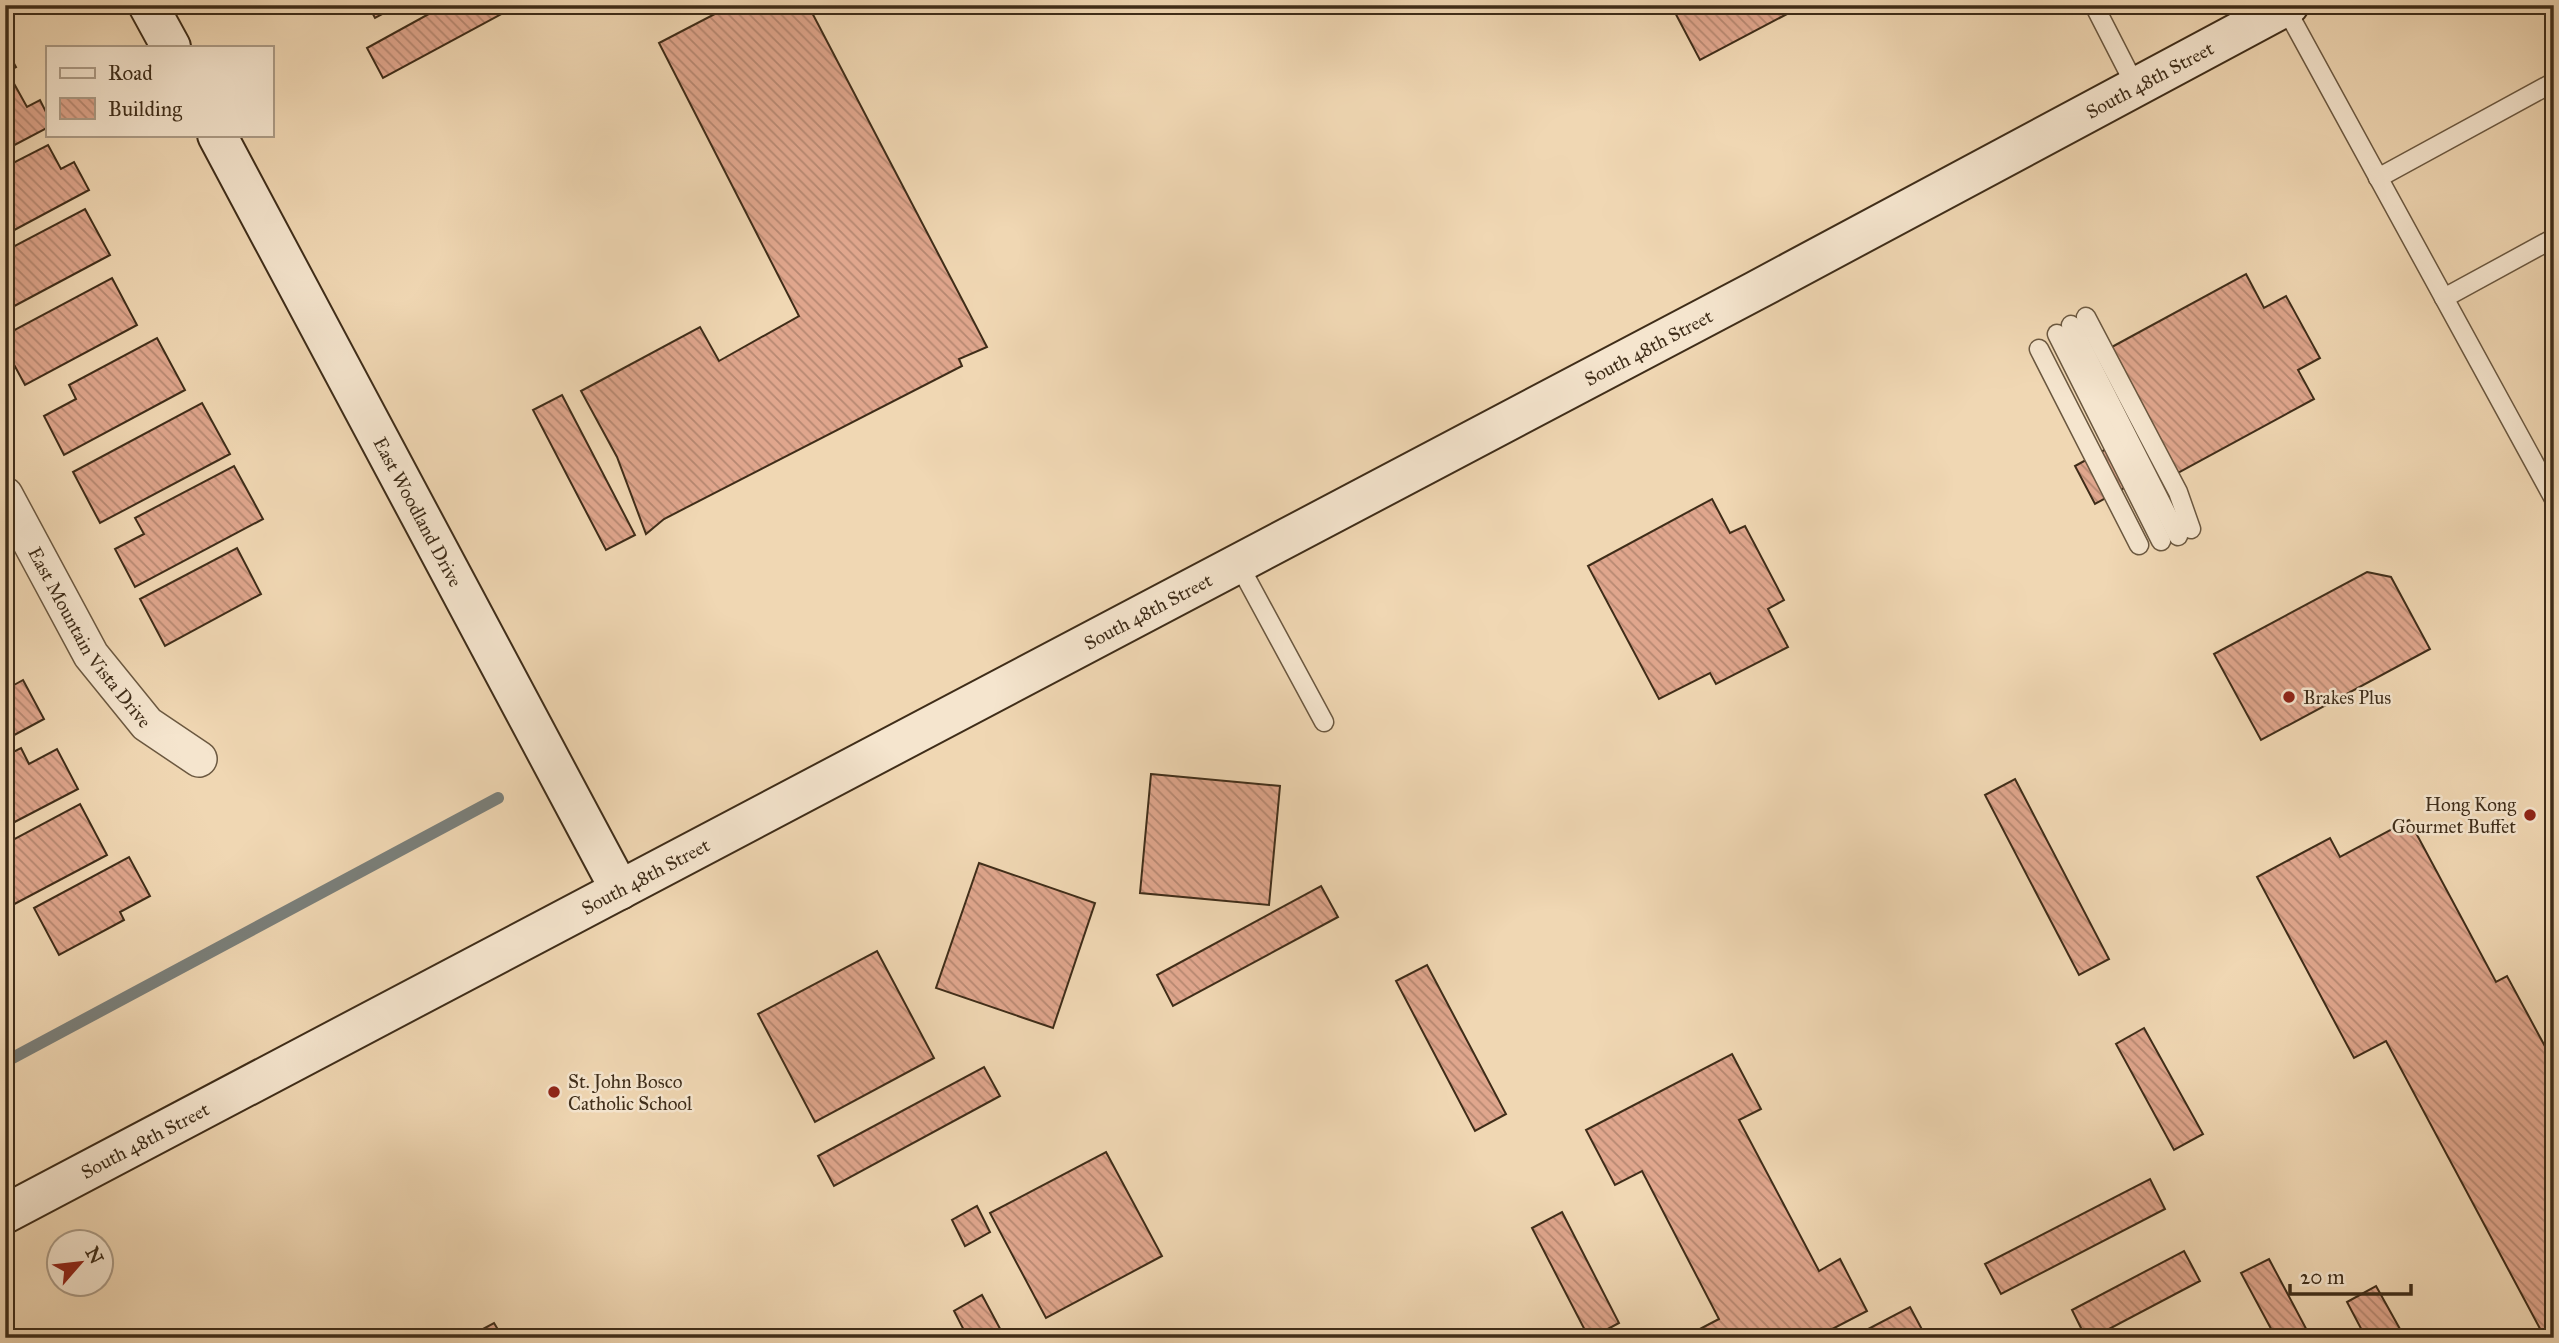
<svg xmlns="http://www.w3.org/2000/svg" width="2559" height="1343" font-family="'IM FELL Great Primer',serif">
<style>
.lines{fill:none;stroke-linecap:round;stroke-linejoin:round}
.stream{stroke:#7a7f7a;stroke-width:12}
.building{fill:url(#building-back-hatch);stroke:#3f2d19;stroke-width:2}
.lane-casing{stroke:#6b5840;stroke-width:21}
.street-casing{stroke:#6b5840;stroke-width:38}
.secondary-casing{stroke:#3f2d19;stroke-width:42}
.path{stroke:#3f2d19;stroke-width:4.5;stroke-dasharray:2 3.5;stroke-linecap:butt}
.lane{stroke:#f5e5ce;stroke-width:18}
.street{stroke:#f5e5ce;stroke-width:35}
.secondary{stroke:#f5e5ce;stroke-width:38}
.poi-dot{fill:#8f2418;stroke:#f5e5ce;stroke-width:2.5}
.labels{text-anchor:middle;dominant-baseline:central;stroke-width:5;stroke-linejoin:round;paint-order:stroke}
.street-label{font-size:19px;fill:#3f2d19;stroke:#f5e5ce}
.poi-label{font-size:19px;fill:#3f2d19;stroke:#f5e5ce;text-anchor:start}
</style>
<defs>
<pattern id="building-back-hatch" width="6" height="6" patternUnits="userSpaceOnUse" patternTransform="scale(1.75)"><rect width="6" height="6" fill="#e0a68d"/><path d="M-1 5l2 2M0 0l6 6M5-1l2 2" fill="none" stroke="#b78872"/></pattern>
</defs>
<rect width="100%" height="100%" fill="#f0d7b3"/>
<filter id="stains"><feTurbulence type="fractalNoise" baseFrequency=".00286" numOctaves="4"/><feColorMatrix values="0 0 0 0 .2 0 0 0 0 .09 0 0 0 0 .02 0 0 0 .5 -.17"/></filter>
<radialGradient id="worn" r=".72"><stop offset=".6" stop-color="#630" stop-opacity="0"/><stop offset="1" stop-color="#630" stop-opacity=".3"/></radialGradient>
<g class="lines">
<path class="stream" d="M5,1062l493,-264"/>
</g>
<g class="building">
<path d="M368,5h31l-24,13z"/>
<path d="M445,5h73l-135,73 -16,-30z"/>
<path d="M732,5h76l179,342 -28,12 3,7 -298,153 -18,15 -29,-77 -36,-66 119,-64 19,34 80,-45 -140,-273z"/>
<path d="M1671,5h133l-104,55z"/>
<path d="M5,47l11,20 -11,6z"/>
<path d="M12,80l15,27 13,-7 7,14v14l-42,22v-67z"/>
<path d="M48,145l13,24 13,-7 15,28 -84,45v-68z"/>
<path d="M85,209l25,46 -105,56v-60z"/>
<path d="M2246,274l18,34 22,-12 34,62 -22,12 16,29 -136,74 -68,-125z"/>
<path d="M112,278l25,47 -112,60 -20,-37v-13z"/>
<path d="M157,338l28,52 -121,65 -20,-39 32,-17 -7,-14z"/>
<path d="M562,395l73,140 -29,15 -73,-140z"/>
<path d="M202,403l28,51 -130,69 -27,-51z"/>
<path d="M2152,424l20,38 -77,42 -20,-38z"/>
<path d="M234,466l29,53 -128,68 -20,-38 29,-15 -9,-16z"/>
<path d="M1712,499l18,34 15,-7 39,74 -16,9 20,38 -72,37 -6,-11 -51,26 -71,-133z"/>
<path d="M237,548l24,46 -96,52 -25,-47z"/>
<path d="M2367,572l24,5 39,72 -169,91 -47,-86z"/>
<path d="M23,680l21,39 -39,21v-50z"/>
<path d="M21,748l8,16 28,-15 21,40 -73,38v-71z"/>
<path d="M1151,774l129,12 -11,119 -129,-12z"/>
<path d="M2015,779l94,180 -30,16 -94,-180z"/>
<path d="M80,804l27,51 -102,54v-65z"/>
<path d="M2409,820l87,162 11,-6 47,87v275h-9l-159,-297 -32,17 -97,-181 73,-39 10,19z"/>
<path d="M129,857l21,39 -30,16 4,8 -65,35 -25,-47z"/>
<path d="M979,863l116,40 -42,125 -117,-40z"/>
<path d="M1321,886l17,31 -165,89 -16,-31z"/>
<path d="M877,951l57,107 -119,64 -57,-108z"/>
<path d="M1427,965l79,149 -31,17 -79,-150z"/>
<path d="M2144,1028l59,106 -29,16 -58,-106z"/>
<path d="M1732,1054l29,55 -22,11 80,151 21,-12 27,52 -52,27h-115l-4,-7 23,-12 -77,-148 -27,14 -29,-55z"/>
<path d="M984,1067l16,29 -166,90 -16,-30z"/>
<path d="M1106,1152l56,104 -116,62 -56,-105z"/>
<path d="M2150,1179l15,30 -164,85 -16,-30z"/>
<path d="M977,1206l13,26 -25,14 -13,-26z"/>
<path d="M1562,1212l57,111 -28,15h-2l-57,-110z"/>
<path d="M2184,1251l16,30 -108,57h-6l-14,-28z"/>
<path d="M2269,1259l42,79h-35l-35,-65z"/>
<path d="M2376,1286l29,52h-39l-19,-36z"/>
<path d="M982,1295l23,43h-37l-14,-27z"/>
<path d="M1910,1307l16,30 -75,1z"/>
<path d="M494,1323l9,15h-37z"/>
</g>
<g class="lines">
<defs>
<g id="lane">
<path d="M2094,5l42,82"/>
<path d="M2285,7l269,492"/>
<path d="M2378,178l176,-96"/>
<path d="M2444,298l110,-60"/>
<path d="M2086,317l92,175 13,37"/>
<path d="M2071,325l107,211"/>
<path d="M2057,334l104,207"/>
<path d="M2039,349l100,196"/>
<path d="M1238,563l86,159"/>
</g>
<g id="street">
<path id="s1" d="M5,495l86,160 56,69 52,35"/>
</g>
<g id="secondary">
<path d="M148,5l23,42"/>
<path id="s2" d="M217,135l403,755"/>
<path id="s3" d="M5,1214l1750,-923 534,-286"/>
</g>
</defs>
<use href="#lane" class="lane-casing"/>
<use href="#street" class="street-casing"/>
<use href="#secondary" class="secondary-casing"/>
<path class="path" d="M254,1336l1,2"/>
<use href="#lane" class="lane"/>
<use href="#street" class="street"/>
<use href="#secondary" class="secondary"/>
</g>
<g class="poi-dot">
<circle cx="2289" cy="697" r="7"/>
<circle cx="2530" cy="815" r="7"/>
<circle cx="554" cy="1092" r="7"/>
</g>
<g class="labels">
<g class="street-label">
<text stroke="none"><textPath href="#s3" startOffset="2426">South 48th Street</textPath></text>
<text stroke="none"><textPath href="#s3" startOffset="1858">South 48th Street</textPath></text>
<text stroke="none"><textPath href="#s2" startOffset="427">East Woodland Drive</textPath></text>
<text stroke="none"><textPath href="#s3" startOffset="1292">South 48th Street</textPath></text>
<text stroke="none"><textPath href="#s1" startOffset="166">East Mountain Vista Drive</textPath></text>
<text stroke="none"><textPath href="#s3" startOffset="724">South 48th Street</textPath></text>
<text stroke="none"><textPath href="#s3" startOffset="158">South 48th Street</textPath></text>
</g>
<g class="poi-label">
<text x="2303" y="697">Brakes Plus</text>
<text x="2516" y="804" text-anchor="end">Hong Kong<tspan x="2516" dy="22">Gourmet Buffet</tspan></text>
<text x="568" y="1081">St. John Bosco<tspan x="568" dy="22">Catholic School</tspan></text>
</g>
</g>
<rect width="2559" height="1343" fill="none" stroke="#f0d7b3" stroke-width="28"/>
<rect x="7" y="7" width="2545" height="1329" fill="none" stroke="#3f2d19" stroke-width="3.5"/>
<rect x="14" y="14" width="2531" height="1315" fill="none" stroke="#3f2d19" stroke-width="2"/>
<rect x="46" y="46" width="228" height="91" fill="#f5e5ce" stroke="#ac9b86" stroke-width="2"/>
<rect x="60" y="68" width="35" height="10" fill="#f5e5ce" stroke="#ac9b86" stroke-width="2"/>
<text x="108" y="80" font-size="21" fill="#3f2d19">Road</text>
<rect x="60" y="98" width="35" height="21" fill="url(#building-back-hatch)" stroke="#ac9b86" stroke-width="2"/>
<text x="108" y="116" font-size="21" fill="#3f2d19">Building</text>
<g transform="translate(80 1263) rotate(62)"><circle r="33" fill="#f5e5ce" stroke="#ac9b86" stroke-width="2"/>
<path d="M0-5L12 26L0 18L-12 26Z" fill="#8f2418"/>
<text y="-10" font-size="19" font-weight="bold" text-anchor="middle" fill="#3f2d19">N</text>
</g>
<path d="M2290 1284v10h121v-10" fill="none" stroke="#3f2d19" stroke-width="3.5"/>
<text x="2300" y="1284" font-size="21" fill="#3f2d19" stroke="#f5e5ce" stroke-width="5" paint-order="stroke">20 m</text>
<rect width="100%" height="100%" filter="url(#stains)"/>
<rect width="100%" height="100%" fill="url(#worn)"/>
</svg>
